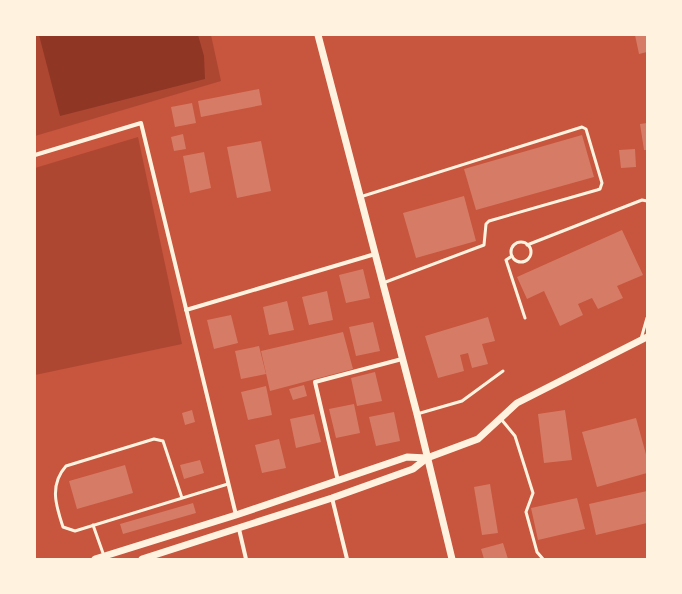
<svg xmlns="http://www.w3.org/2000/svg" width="682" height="594" font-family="Mulish,sans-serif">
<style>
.green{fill:#ae4732}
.water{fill:#8f3625}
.building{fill:#d67c66}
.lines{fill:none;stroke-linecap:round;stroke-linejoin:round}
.service{stroke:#fff3e0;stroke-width:3}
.minor{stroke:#fff3e0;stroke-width:4}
.tertiary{stroke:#fff3e0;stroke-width:7}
</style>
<rect width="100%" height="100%" fill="#c8553d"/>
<g class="green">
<path d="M35,35h176l10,46 -186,55z"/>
<path d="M138,137l44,207 -147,31v-207z"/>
</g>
<path class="water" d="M39,35h159l6,21 1,23 -145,37z"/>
<g class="building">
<path d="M635,35h12v17l-8,2z"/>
<path d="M259,89l3,16 -61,12 -3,-16z"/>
<path d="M192,103l4,20 -21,4 -4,-20z"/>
<path d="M647,123v27h-3l-4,-26z"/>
<path d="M183,134l3,15 -12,2 -3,-14z"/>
<path d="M582,135l12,42 -118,33 -12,-41z"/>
<path d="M261,141l10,50 -34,7 -10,-51z"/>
<path d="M635,149l1,18 -15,1 -2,-18z"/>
<path d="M204,152l7,36 -21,5 -7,-37z"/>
<path d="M464,196l12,45 -60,17 -13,-45z"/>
<path d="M622,230l21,45 -26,11 6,12 -25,11 -6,-11 -14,6 5,11 -23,11 -16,-35 -17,8 -10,-22z"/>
<path d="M363,269l7,29 -24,5 -7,-28z"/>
<path d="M327,291l6,29 -24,5 -7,-28z"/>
<path d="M287,301l7,29 -25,5 -6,-28z"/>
<path d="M231,315l7,28 -24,6 -7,-29z"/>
<path d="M488,317l7,24 -13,3 6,20 -16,4 -4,-15 -8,2 4,16 -26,7 -13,-42z"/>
<path d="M373,322l7,29 -24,5 -7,-29z"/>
<path d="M343,332l10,37 -83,22 -9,-40z"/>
<path d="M259,346l7,28 -25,5 -6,-28z"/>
<path d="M375,372l7,29 -25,5 -6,-28z"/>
<path d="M304,385l3,11 -14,4 -4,-11z"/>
<path d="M266,386l6,29 -24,5 -7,-28z"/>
<path d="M354,404l6,29 -24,5 -7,-29z"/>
<path d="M192,410l3,12 -10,3 -3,-12z"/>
<path d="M565,410l7,50 -28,3 -6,-49z"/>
<path d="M394,412l6,29 -24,5 -7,-29z"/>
<path d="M314,414l7,28 -25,6 -6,-29z"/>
<path d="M636,418l11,40v15l-50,14 -15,-55z"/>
<path d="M279,439l7,29 -24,5 -7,-28z"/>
<path d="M200,460l4,13 -20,6 -4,-14z"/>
<path d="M125,465l8,28 -56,16 -8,-28z"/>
<path d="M490,484l8,49 -16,2 -8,-48z"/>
<path d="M647,491v32l-51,12 -7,-31z"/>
<path d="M577,498l8,31 -47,11 -7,-32z"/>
<path d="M193,503l3,10 -73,21 -3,-10z"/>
<path d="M503,543l5,16h-24l-3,-10z"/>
</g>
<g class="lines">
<g class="service">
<path d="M360,197l222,-70 4,2 16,54 -2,6 -3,1 -108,31 -3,3 -2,21 -101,38"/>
<circle cx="521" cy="252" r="10"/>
<path d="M527,245l115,-45 5,1"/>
<path d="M512,256l-6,4 19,58"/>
<path d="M641,339l6,-21"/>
<path d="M417,414l45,-13 41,-30"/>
<path d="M501,419l14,17 18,57 -7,19 11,40 6,7"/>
<path d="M182,498l-19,-57 -9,-2 -88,27c-17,19 -10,40 -3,61l12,4 153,-47"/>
<path d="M93,525l11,31"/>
</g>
<g class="minor">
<path d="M35,155l106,-32 95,392"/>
<path d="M186,310l189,-56"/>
<path d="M338,481l-23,-99 87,-23"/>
<path d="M332,498l15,61"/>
<path d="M239,529l7,30"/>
</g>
<g class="tertiary">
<path d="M318,35l99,379 35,145"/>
<path d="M95,559l141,-44 171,-58 20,1"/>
<path d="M142,559l190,-61 81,-29 14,-11 51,-19 39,-36 130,-66"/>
</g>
</g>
<rect width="682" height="594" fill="none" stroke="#fff3e0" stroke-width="72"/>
</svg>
